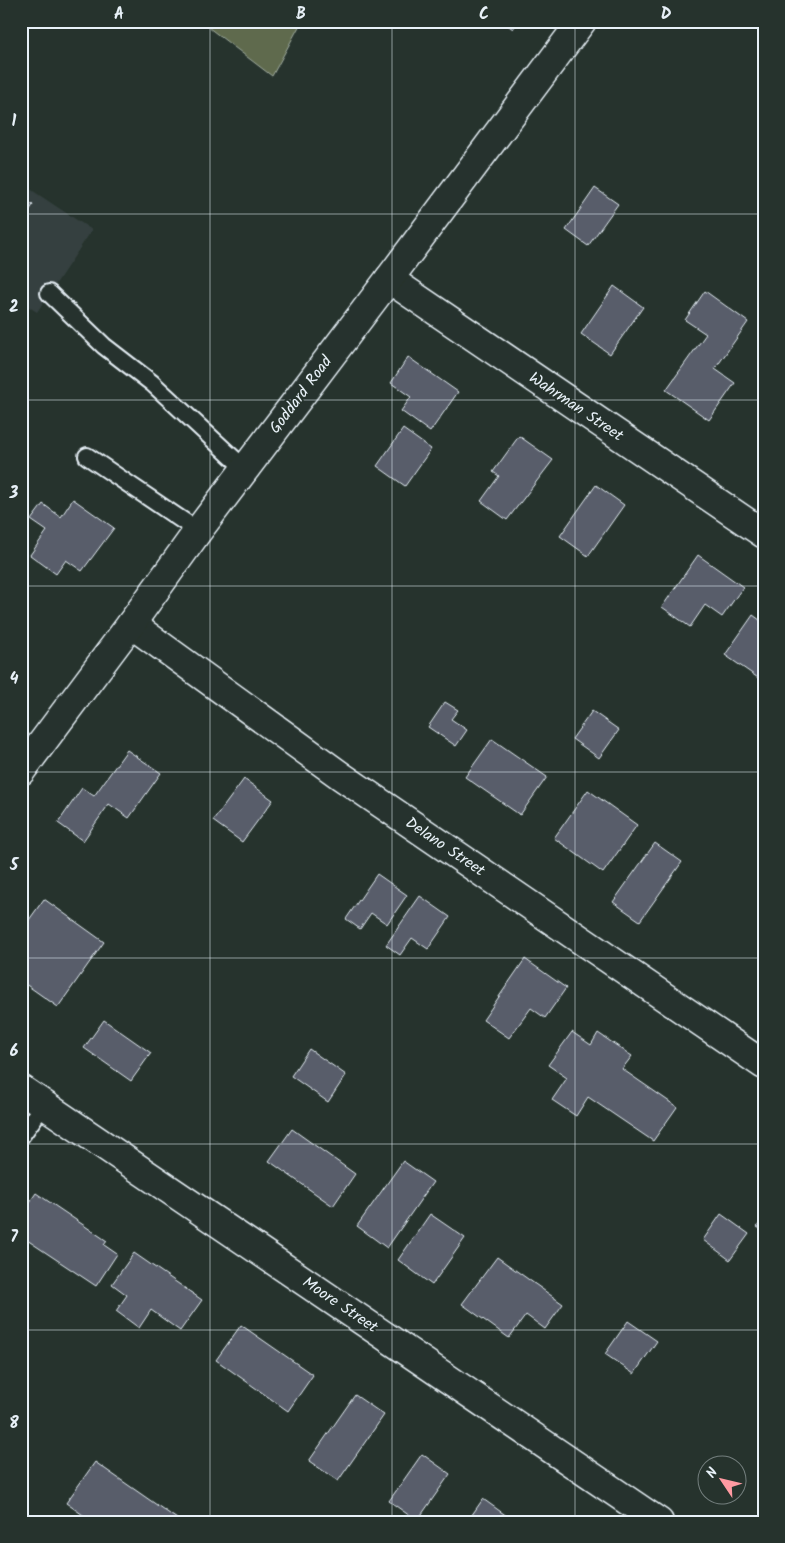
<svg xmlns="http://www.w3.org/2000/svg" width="785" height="1543" font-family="Kalam,sans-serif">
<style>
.built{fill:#35403f}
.green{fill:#5e6b4d;stroke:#a3aea2}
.building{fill:#585d6a;stroke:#e8f1f8}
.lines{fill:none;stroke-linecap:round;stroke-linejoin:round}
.service-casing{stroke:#e8f1f8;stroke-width:20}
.minor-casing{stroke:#e8f1f8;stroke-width:31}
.secondary-casing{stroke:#e8f1f8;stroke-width:31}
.service{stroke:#26332d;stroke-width:16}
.minor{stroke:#26332d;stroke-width:28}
.secondary{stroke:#26332d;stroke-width:28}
.grid{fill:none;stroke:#e8f1f8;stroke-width:1;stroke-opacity:0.55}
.labels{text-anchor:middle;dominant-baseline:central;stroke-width:4;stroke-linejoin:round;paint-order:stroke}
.street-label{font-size:16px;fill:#e8f1f8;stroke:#26332d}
.neatline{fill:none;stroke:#e8f1f8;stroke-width:2}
.grid-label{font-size:16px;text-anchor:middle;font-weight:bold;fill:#e8f1f8}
</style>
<rect width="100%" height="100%" fill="#26332d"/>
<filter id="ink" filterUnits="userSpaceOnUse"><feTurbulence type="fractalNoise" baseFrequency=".02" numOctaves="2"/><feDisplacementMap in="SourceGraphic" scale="10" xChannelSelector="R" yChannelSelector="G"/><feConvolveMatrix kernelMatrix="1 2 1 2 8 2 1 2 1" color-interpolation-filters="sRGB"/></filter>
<g filter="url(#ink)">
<path class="built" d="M21,183l71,47 -55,82 -16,-10z"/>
<path class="green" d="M200,21h102l-30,55z"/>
<g class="building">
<path d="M502,21h16l-5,8z"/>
<path d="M595,188l23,16 -30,42 -22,-16z"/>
<path d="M21,198l12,7 -12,18z"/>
<path d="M614,286l29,21 -33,47 -29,-20z"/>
<path d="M705,291l43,31 -33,47 20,14 -26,37 -43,-30 40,-56 -21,-14z"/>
<path d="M408,357l50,35 -28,40 -29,-21 10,-14 -20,-14z"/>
<path d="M403,429l28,20 -26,37 -28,-20z"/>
<path d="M519,436l34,24 -46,60 -26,-19 18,-25 -6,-4z"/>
<path d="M596,485l28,20 -36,51 -28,-20z"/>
<path d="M73,499l41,29 -32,43 -16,-11 -10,14 -26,-19 17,-24 -16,-11 12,-16 18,13z"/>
<path d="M698,555l45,32 -21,30 -17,-12 -15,22 -28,-20z"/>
<path d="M753,615l11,8v59l-39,-27z"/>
<path d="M445,702l13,8 -7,9 16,11 -11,16 -28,-19z"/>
<path d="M592,711l27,19 -20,28 -27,-19z"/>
<path d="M492,739l55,38 -27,38 -55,-38z"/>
<path d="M127,750l34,23 -32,45 -20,-14 -26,37 -25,-18 24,-35 12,8z"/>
<path d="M244,779l29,21 -31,42 -29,-21z"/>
<path d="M588,790l49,35 -34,48 -49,-35z"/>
<path d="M655,843l27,19 -42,59 -27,-19z"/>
<path d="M377,874l30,21 -20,29 -16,-11 -11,16 -14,-10z"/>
<path d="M420,896l30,21 -22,32 -16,-11 -12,17 -14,-10z"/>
<path d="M44,899l60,43 -46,65 -37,-26v-50z"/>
<path d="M525,959l41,29 -21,30 -14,-10 -22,30 -26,-18z"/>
<path d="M104,1020l47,33 -20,28 -47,-33z"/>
<path d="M572,1032l19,13 7,-12 34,23 -10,13 55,38 -24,34 -65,-44 -12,19 -24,-16 15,-22 -19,-13z"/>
<path d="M309,1049l37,26 -18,27 -37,-26z"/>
<path d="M292,1129l63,45 -22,32 -64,-45z"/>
<path d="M403,1161l30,21 -46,66 -30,-22z"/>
<path d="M36,1193l71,48 -3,4 13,9 -21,32 -75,-50v-21z"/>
<path d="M430,1214l35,24 -33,47 -34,-25z"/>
<path d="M721,1214l28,20 -19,26 -27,-20z"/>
<path d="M764,1217v14l-7,-4z"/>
<path d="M134,1253l68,47 -22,31 -29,-21 -12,18 -23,-17 11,-16 -15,-11z"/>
<path d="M497,1257l66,47 -18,25 -19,-14 -17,23 -47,-34z"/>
<path d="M628,1321l29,20 -23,33 -29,-20z"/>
<path d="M241,1325l72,50 -25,36 -72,-51z"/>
<path d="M355,1395l29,20 -46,66 -29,-20z"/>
<path d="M422,1454l28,20 -33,47 -28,-20z"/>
<path d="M95,1462l82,57 -2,3h-82l-27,-19z"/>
<path d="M483,1499l28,20 -2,3h-42z"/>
</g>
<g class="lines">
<defs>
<g id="service">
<path d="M49,293l55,53 48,37 93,86"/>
<path d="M87,456l111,75"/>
<path d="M21,1136l23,-32"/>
</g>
<g id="minor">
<path d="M389,279l375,255"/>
<path d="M131,624l210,152 423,289"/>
<path d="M21,1089l638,433"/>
</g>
<path id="secondary" d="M21,771l110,-147 67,-93 191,-252 193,-258"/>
</defs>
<use href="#service" class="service-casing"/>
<use href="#minor" class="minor-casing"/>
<use href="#secondary" class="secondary-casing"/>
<use href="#service" class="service"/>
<use href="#minor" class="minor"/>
<use href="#secondary" class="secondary"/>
</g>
</g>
<path class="grid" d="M210,21v1501M392,21v1501M575,21v1501M21,214h743M21,400h743M21,586h743M21,772h743M21,958h743M21,1144h743M21,1330h743"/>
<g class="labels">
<g class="street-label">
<text transform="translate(301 395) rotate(-53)">Goddard Road</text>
<text transform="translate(576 407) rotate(34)">Wahrman Street</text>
<text transform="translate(445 847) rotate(34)">Delano Street</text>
<text transform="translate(340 1305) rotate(34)">Moore Street</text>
</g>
</g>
<rect width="785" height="1543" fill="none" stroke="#26332d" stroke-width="55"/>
<g transform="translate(722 1480) rotate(305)"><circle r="24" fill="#26332d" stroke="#747f7e"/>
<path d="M0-4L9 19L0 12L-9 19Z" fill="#ff9aa2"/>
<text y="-8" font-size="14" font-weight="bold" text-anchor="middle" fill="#e8f1f8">N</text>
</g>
<rect x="28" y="28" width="730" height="1488" class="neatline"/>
<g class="grid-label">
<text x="119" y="19">A</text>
<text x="301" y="19">B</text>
<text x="484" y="19">C</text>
<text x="666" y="19">D</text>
<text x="14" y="126">1</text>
<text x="14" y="312">2</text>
<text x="14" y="498">3</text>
<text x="14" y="684">4</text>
<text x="14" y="870">5</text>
<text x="14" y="1056">6</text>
<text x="14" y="1242">7</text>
<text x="14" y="1428">8</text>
</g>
</svg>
